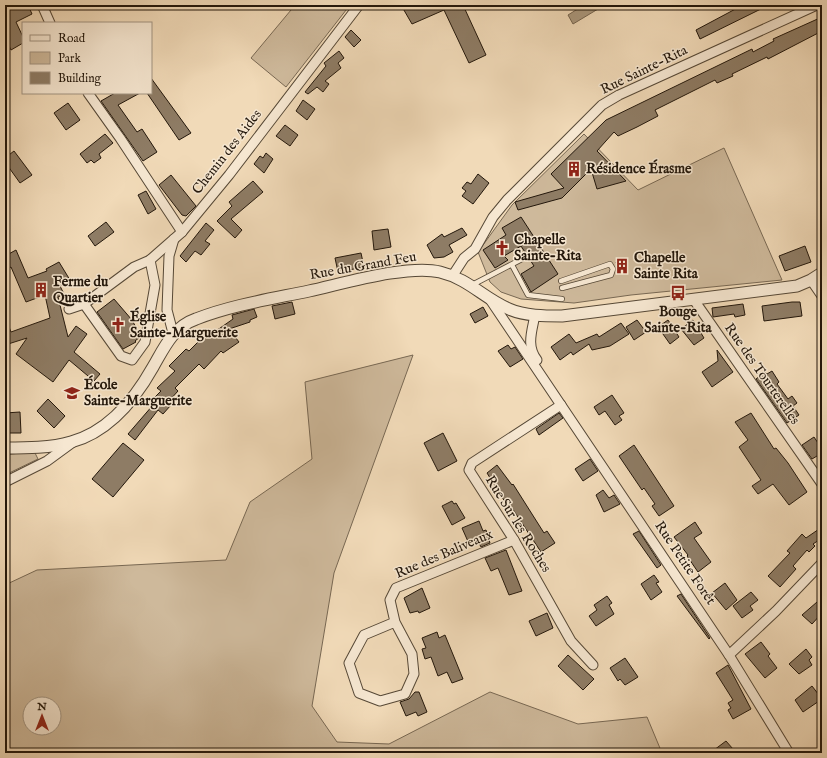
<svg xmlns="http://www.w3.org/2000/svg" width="827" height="758" font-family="'IM FELL English',serif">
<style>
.green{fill:#ceb99b;stroke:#786853;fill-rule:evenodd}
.water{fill:#ab987d;stroke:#75644f}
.building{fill:#8e7c65;stroke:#23170b}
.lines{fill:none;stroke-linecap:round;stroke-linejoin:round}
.service-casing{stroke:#564836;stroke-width:6}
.minor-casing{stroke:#564836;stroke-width:11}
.tertiary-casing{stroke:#564836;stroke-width:13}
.service{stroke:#f6e7d1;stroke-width:4.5}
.minor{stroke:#f6e7d1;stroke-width:9}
.tertiary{stroke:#f6e7d1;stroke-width:11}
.labels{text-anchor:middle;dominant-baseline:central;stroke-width:3;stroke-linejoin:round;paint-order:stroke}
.street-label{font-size:14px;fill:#23170b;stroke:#f6e7d1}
.poi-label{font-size:14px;font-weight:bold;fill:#23170b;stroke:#f6e7d1;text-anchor:start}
</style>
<rect width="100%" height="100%" fill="#f1dab8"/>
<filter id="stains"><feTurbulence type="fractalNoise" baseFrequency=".005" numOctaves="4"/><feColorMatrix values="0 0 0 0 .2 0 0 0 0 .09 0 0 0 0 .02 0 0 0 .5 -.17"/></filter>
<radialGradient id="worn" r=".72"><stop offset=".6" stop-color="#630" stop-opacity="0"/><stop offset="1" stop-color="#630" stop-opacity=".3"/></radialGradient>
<g class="green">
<path d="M287,5h63l-64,82 -35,-29 40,-48z"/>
<path d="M584,134l54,56 86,-42 58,132 -151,15 -57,8 -53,-4 -20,-7 -11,-10 -12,-30 34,-47z"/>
<path d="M413,355l-79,218 -22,133 25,36 52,2 101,-52 88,32 69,-7 15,36h-657v-168l32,-15 189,-10 24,-58 62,-43 -7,-77zM30,704h24v24h-24z"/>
<path d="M34,451l4,8 -33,16v-20z"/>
</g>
<path class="water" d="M584,5h15l-1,4 -25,15 -5,-9z"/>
<g class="building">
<path d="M13,5h15l4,9 -16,8 7,15v6l-12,7 -6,-12v-29z"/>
<path d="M401,5h62l23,50 -17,8 -25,-53 -32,14z"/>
<path d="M743,5h26l-69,34 -4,-9z"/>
<path d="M822,17v14l-54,28 -1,-2 -35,17 1,2 -16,7 -2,-3 -60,30 3,6 -21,11 -19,9 -4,-4 -17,19 29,30 -29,8 -6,-20 -29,29 -44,12 -3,-8 49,-14 -13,-14 55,-54 146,-71 1,3 21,-11 -1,-2z"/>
<path d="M351,30l10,10 -7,7 -9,-10z"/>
<path d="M339,51l5,7 -6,5 3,5 -16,13 4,3 -6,8 -6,-5 -9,7 -3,-2 21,-26 -2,-3z"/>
<path d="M151,78l40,55 -12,7 -32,-47h4z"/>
<path d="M115,93h25l-22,12 19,27 5,-3 15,23 -14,9 -42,-60z"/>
<path d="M303,100l12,9 -8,11 -11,-9z"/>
<path d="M68,103l12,17 -14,10 -12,-17z"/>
<path d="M285,125l13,10 -8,11 -14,-10z"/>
<path d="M105,134l8,9 -14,11 2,4 -7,5 -3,-3 -4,3 -7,-9z"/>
<path d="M14,151l18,24 -12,8 -15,-21v-4z"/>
<path d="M266,153l7,6 -9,14 -10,-9 6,-8 3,2z"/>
<path d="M478,174l11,9 -16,21 -11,-8 4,-5 -4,-3 5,-6 4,2z"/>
<path d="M171,175l25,31 -10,10 -4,-1 -23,-30z"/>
<path d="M253,181l10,11 -32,27 11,11 -7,8 -18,-17 15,-15 -3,-4z"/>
<path d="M146,191l10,18 -8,5 -10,-19z"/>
<path d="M521,217l37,57 -27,18 -10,-18 13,-8 -13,-20 -17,10 4,4 -13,8 -12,-18 23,-15 -4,-7z"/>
<path d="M106,222l8,10 -19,14 -7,-10z"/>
<path d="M206,223l8,7 -9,11 5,3 -9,11 -6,-4 -9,11 -6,-6z"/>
<path d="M462,228l5,7 -18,10 4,7 -9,5 -10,1 -7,-13 15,-11 2,3z"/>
<path d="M388,229l3,18 -17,3 -2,-19z"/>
<path d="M805,246l6,16 -26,9 -6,-15z"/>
<path d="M16,250l12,28 19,-7 -1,-2 13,-7 11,18 -10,6 4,8 -6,3 10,40 8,-11 11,8 -13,18 26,22 -6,7 -25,-21 -16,22 -37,-28 11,-16 -22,7v-28l6,15 39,-14 -5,-23 -19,7 -15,-35 -6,3v-14z"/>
<path d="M361,253l3,14 -26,5 -3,-14z"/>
<path d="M625,261l2,9 -7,3 -4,-11z"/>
<path d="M114,299l18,21 8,15v2l-5,4 1,1 -13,7 -26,-37z"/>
<path d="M292,302l3,12 -20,5 -3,-13z"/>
<path d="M792,302h8l2,14 -38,5 -2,-15z"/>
<path d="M743,304l2,11 -10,2 -1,-3 -21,3 -1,-9z"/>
<path d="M483,307l5,9 -13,7 -5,-9z"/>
<path d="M254,309l3,8 -7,3v2l-21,7 10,13 -16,11 -2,-2 -17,18 -5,-5 -24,24 3,3 -10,11 3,3 -8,9 -5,-4 -23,30 -7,-6 25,-29 -3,-3 11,-11 -4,-3 18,-17 -6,-5 17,-17 3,2 13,-13 1,2 30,-21 -1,-4z"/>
<path d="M637,320l9,12 -12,8 -8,-13z"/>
<path d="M668,320l11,17 -9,7 -12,-17z"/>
<path d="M693,320l11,18 -10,7 -13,-16z"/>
<path d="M621,323l8,11 -19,12 -18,4 -3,-6 -16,11 -2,-3 -11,8 -9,-13 18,-13 7,9 21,-9 2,3z"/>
<path d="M508,345l3,4 4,-2 8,12 -13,8 -12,-16z"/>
<path d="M717,350l16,22 -21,15 -10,-15 16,-11z"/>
<path d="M772,371l7,11 -2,2 11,15 4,-3 5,7 -4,3 6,9 -12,8 -31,-44 9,-7 2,2z"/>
<path d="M612,395l12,18 -5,3 3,4 -7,5 -10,-14 -6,4 -5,-8z"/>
<path d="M48,399l17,17 -11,12 -17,-17z"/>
<path d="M20,412l1,21h-16v-20z"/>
<path d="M559,413l4,5 -24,17 -3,-6z"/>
<path d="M751,413l23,36 2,-1 12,15 19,29 -18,13 -16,-21 -15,10 -6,-8 9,-6 -22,-33 9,-7 -13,-18z"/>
<path d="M443,433l14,28 -19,10 -14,-28z"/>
<path d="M814,437l8,12v4l-10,6 -10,-14z"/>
<path d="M123,443l21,17 -31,37 -21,-18z"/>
<path d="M634,445l40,61 -15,10 -7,-10 3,-2 -11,-16 -2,2 -23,-34z"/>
<path d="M590,459l8,12 -15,10 -8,-12z"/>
<path d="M497,465l15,20 1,-1 31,49 3,-2 8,12 -14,9 -29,-44 -2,2 -23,-37z"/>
<path d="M603,490l6,8 5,-3 6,9 -16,8 -8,-17z"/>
<path d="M452,501l2,3 2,-1 9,15 -13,7 -10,-19z"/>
<path d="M479,521l4,10 3,-1 4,13 -9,4 -2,-4 -9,3 -8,-18z"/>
<path d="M695,522l7,11 -8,5 17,24 -13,10 -11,-16 1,-1 -14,-18z"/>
<path d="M822,527v11l-9,6 2,2 -6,6 -2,-2 -14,16 3,3 -16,18 -12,-11 22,-23 -3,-2 15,-17 4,4z"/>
<path d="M639,531l22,34 -4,3 -24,-34z"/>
<path d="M506,550l16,41 -13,4 -11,-27 -7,3 -6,-13z"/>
<path d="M654,575l5,7 -3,1 6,9 -11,8 -10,-16z"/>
<path d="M725,583l12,17 -11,10 -14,-17z"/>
<path d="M422,588l8,20 -11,5 -1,-2 -8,2 -6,-15z"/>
<path d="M751,592l7,8 -8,6 3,4 -11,8 -9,-12z"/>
<path d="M681,594l29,44 -1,1 -32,-43z"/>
<path d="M607,596l5,7 -3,2 5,9 -18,12 -7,-10 8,-6 -3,-5z"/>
<path d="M817,602l5,5v6l-10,11 -10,-9z"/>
<path d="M547,613l6,15 -17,8 -7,-15z"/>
<path d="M437,632l2,6 6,-3 18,44 -11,4 -5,-11 -9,4 -7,-19 -6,2 -3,-10 4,-1 -4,-10z"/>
<path d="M761,642l9,12 -2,2 9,12 -12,10 -20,-24z"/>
<path d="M806,649l6,8 -3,3 3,5 -13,9 -10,-10z"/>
<path d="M568,655l26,24 -11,11 -25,-24z"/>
<path d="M625,658l13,19 -13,8 -5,-6 -2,2 -8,-13z"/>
<path d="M728,665l23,44 -18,10 -5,-9 3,-2 -3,-5 5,-3 -17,-27z"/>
<path d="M812,686l10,13 -19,13 -8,-12z"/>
<path d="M415,692h4l8,20 -9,4 -2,-4 -10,4 -6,-14 9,-3z"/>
<path d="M726,741l7,8 -6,4h-17z"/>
</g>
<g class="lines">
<defs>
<g id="service">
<path d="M512,265l16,30 34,4"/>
<path d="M561,281l49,-17 3,5 -2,6 -49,13"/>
<path d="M472,285l50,-26"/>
</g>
<g id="minor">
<path d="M42,5l8,18"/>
<path d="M88,93l32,45 62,94"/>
<path d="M453,275l11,-17 11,-9 18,-32 14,-17 95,-95 17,-10 198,-90"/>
<path d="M811,280l11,16"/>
<path d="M489,298l240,357 60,98"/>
<path d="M694,300l128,184"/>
<path d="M84,304l37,52 11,4 13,-18 10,-57 -5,-25"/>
<path d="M69,309l15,-5 50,-37 16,-7 32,-28 47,-57 130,-170"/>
<path d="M535,315c-3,16 -9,31 2,45"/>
<path d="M173,333l-6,-23 2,-54 5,-17"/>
<path d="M561,405l-89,58 -3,7 45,70 57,101 22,24"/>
<path d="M5,482l42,-21 26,-19"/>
<path d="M395,622l-31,13 -15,28 10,30 21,8 25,-7 9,-20 -2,-20 -17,-32 -5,-22 6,-12 118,-48"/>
<path d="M729,655l47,-44 46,-48"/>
</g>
<path id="tertiary" d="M5,448c21,0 46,0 66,-6 37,-10 64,-43 82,-75 11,-19 20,-40 43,-48 36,-14 75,-20 113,-28 33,-7 99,-27 131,-19 29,7 43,26 69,37 16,7 36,7 53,7l235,-30 14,-6 11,-7"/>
</defs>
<use href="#service" class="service-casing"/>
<use href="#minor" class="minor-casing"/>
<use href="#tertiary" class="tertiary-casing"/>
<use href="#service" class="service"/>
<use href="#minor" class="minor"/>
<use href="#tertiary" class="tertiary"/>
</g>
<defs>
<symbol id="building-bare" viewBox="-9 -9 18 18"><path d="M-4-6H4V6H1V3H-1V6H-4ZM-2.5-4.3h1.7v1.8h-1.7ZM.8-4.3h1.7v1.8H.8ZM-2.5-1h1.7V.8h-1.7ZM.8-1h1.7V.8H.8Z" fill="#8f2418" stroke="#f6e7d1" stroke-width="2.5" paint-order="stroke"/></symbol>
<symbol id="church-bare" viewBox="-9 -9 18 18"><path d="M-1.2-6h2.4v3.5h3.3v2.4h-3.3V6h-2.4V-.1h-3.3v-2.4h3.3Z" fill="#8f2418" stroke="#f6e7d1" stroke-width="2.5" paint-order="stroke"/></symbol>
<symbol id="bus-bare" viewBox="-9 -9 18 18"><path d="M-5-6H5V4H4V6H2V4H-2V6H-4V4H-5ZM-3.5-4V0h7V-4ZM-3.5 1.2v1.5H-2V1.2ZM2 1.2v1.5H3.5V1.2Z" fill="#8f2418" stroke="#f6e7d1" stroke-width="2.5" paint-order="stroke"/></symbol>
<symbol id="school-bare" viewBox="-9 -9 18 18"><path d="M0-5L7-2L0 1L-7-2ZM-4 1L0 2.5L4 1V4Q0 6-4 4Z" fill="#8f2418" stroke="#f6e7d1" stroke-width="2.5" paint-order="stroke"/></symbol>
</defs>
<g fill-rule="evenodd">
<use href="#building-bare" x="563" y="158" width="22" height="22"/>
<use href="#church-bare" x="491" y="237" width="22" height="22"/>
<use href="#building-bare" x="611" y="255" width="22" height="22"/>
<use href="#building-bare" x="30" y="279" width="22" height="22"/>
<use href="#bus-bare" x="667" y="282" width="22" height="22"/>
<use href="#church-bare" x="107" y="314" width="22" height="22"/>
<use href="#school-bare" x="61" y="382" width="22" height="22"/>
</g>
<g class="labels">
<g class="street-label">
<text transform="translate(644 70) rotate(-26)">Rue Sainte-Rita</text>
<text transform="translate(227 152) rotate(-52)">Chemin des Aides</text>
<text transform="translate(363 266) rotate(-10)">Rue du Grand Feu</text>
<text transform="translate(762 374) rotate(55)">Rue des Tourterelles</text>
<text transform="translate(518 524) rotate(58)">Rue Sur les Roches</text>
<text transform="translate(444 554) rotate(-23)">Rue des Baliveaux</text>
<text transform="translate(685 563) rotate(56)">Rue Petite Forêt</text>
</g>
<g class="poi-label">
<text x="586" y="169">Résidence Érasme</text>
<text x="514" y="240">Chapelle<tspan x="514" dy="16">Sainte-Rita</tspan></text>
<text x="634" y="258">Chapelle<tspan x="634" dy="16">Sainte Rita</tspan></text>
<text x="53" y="282">Ferme du<tspan x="53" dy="16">Quartier</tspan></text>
<text x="678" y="312" text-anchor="middle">Bouge<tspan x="678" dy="16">Sainte-Rita</tspan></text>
<text x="130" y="317">Église<tspan x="130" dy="16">Sainte-Marguerite</tspan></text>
<text x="84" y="385">École<tspan x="84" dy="16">Sainte-Marguerite</tspan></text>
</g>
</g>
<rect width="827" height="758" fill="none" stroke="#f1dab8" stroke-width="20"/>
<rect x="6" y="6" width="815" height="746" fill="none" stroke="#23170b" stroke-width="2"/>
<rect x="10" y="10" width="807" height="738" fill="none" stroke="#23170b"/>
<rect x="22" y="22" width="130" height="72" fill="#f6e7d1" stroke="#a29482"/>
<rect x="30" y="35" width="20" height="6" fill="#f6e7d1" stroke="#a29482"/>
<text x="58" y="42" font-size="12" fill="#23170b">Road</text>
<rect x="30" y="52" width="20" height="12" fill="#ceb99b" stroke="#a29482"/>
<text x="58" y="62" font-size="12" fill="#23170b">Park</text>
<rect x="30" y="72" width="20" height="12" fill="#8e7c65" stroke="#a29482"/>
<text x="58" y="82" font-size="12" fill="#23170b">Building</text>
<g transform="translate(42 716)"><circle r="19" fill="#f6e7d1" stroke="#a29482"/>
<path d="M0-3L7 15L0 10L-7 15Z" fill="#8f2418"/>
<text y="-6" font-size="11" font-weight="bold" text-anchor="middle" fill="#23170b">N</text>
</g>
<rect width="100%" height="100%" filter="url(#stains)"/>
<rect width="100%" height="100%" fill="url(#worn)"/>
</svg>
